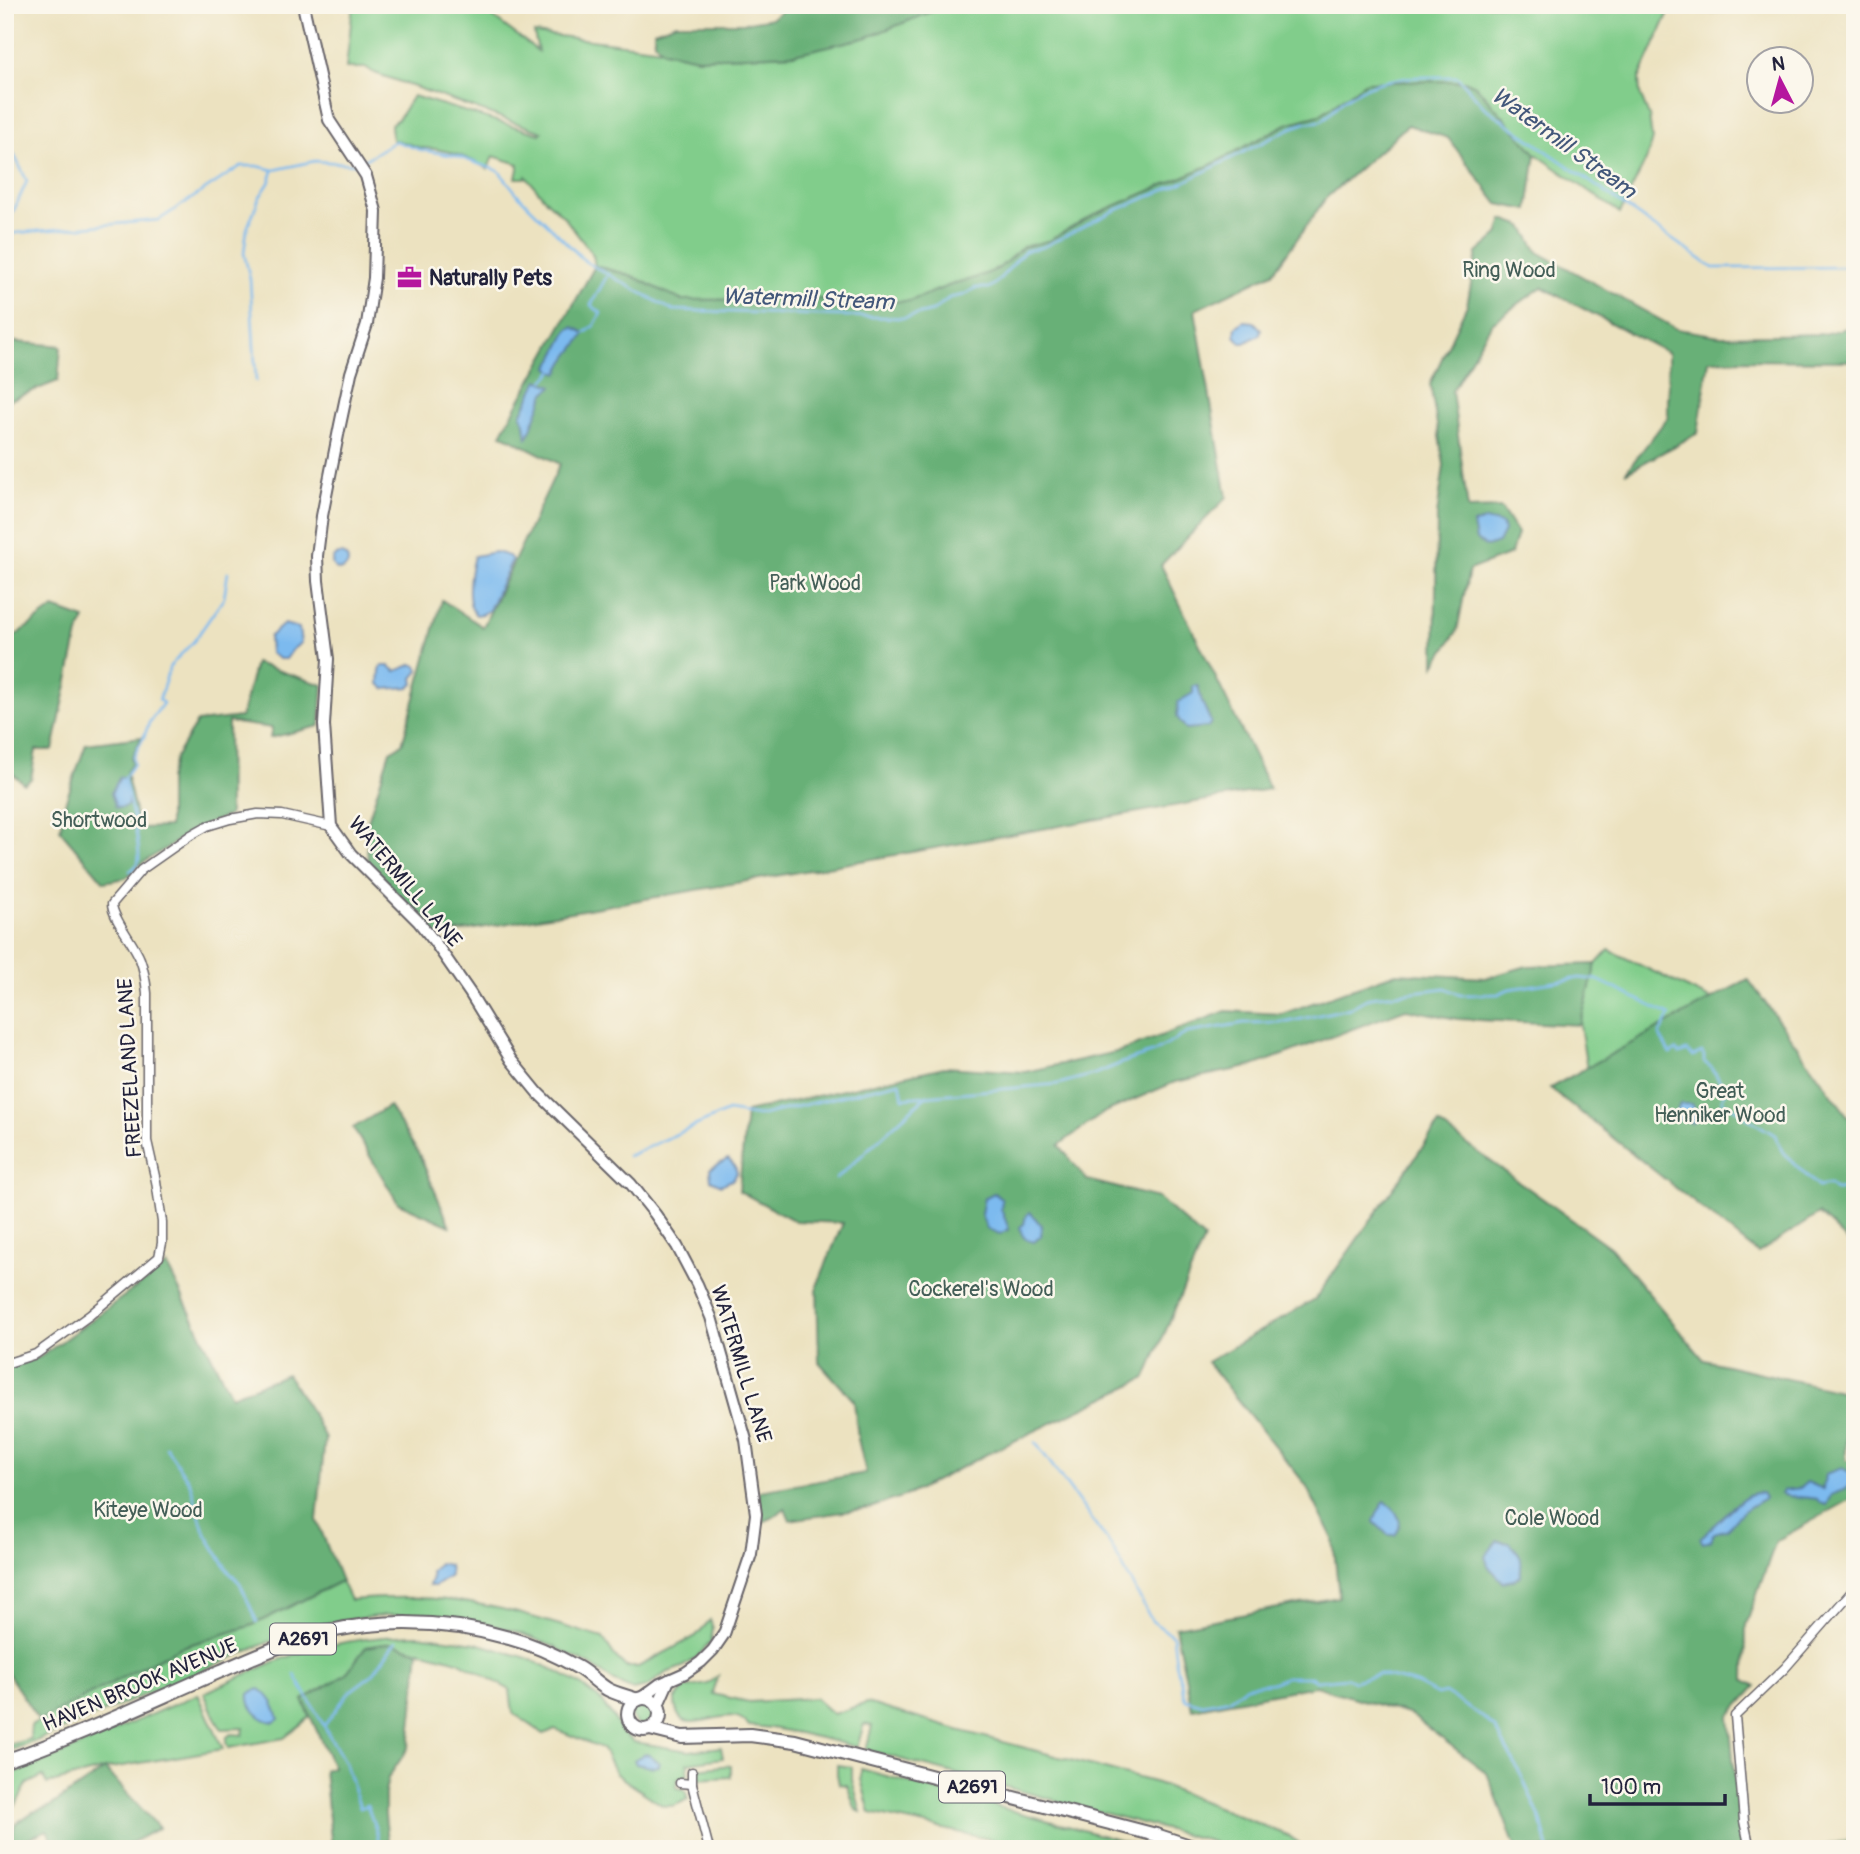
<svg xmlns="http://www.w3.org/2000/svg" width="1860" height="1854" font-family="Pangolin,sans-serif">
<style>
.green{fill:#81cd8b;stroke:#527863;stroke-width:2}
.forest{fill:#68b077;stroke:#456959;stroke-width:2}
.water{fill:#7cbaef;stroke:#4f6e95;stroke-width:2}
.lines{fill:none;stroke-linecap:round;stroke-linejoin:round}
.stream{stroke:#7cbaef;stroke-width:2.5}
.street-casing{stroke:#69656a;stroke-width:11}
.secondary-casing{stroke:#69656a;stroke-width:14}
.primary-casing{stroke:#69656a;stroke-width:16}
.street{stroke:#fff;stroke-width:8}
.secondary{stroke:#fff;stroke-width:10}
.primary{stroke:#fff;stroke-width:12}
.labels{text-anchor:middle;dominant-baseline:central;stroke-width:5;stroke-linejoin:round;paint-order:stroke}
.shield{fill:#fbf7ec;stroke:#636270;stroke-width:2}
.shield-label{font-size:19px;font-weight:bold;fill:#22223b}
.park-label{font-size:21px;fill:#435e57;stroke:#fbf7ec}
.poi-label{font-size:21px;font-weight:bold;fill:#22223b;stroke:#fbf7ec;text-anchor:start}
.street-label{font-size:21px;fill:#22223b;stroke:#fbf7ec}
.water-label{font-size:23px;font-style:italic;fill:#42577a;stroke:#fbf7ec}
</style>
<rect width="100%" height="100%" fill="#fbf7ec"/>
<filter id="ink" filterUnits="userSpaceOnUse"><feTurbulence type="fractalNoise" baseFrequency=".0143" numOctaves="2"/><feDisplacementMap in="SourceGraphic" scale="14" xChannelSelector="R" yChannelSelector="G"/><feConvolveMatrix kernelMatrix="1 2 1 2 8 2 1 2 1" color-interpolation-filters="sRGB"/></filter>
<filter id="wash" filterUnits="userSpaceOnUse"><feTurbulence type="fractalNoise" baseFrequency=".00686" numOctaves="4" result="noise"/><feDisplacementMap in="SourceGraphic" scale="28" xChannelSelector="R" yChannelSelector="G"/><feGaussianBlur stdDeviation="1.57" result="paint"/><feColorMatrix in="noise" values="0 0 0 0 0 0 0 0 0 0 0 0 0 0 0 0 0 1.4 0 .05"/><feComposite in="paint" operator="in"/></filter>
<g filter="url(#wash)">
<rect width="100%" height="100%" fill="#ece2c0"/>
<g class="green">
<path d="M353,5h124l61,46 -4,-18 128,16 2,2 34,7 96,-4 146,-46 1,-3h817c-29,7 -58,11 -88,5l-31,69 1,15 9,22 3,23 -5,19 -27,55 -84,-59 -60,-68 -12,-5 -98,1 -46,33 -33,9 -74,40 -117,50 -48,27 -25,6 -25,22 -20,8 -27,8 -41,16 -44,1 -46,-3 -139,1 -51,-25 -35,-9 -2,-11 -29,-38 -21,-20 -17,-21 -1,2h-9l3,-14 -26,-8 -5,13c-17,-10 -33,-17 -53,-20 -5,-1 -11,0 -17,-2 -9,-2 -17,-7 -26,-7l-1,-16 8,-6 14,-22 127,38 2,-2 -170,-60 -5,-4h-21z"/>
<path d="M1609,950l103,50 -125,69 -7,-44 16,-61z"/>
<path d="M341,1581l9,19c36,-3 71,-4 107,1 50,6 98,23 146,37l12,18 11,11h12l58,-31 14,-16 3,8 -2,14 -15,16 -14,9 -16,6 -19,14 -14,3 -18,-8 -25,-17 -40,-20 -36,-14 -32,-8 -64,-8h-32l-61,8 -56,19 -238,101 -26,9v-6l25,-7 1,-14 148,-77 74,-23z"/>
<path d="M418,1635l58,8 51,15 27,12 24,13 21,16 15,19 8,15 12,9 55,9 32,-4 2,11 -35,5v10l-4,5h-6l-2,9 9,3 3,9c-9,5 -16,9 -26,6l-46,-31 -14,-26 -47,-19 -11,5 -31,-21 -3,-23 -52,-29 -67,-18 -25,4 -21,28 -42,25 7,17 -26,21 -56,10 -2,-6 1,-5 5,-3 11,1 1,-7 -22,1 -4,-5 -14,-31c25,-11 50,-23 75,-33 44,-16 92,-24 139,-25z"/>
<path d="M718,1676l-5,18 36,8 66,-4 18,16 34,-11 91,27 199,53 132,53 18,13h-77l-13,-6 -351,-93 6,-24 -8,-2 -7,23c-37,-9 -72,-19 -109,-21 -16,-30 -73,24 -73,-27l10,-11 23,-4z"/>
<path d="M198,1694l25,55 -118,20 -58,15 -4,-8 -16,8 -11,21 -11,4v-33l33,-12z"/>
<circle cx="644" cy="1714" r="12"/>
<path d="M731,1765v12l-35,2v-10z"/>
<path d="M837,1765l15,2v13l9,32 -5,-2 -9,-25 -8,-1 -2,-10z"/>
<path d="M861,1769l290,80h-154l-3,-9 -124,-27 -9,-34z"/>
<path d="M1855,1839v10h-47z"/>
</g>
<g class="forest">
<path d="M789,5h152v3l-73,29 -74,17 -96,4 -34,-7 -10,-9v-11l22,-8h67l29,-5z"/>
<path d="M1464,81l12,5 60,68 -8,56 -30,-6 -50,-66 -40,-13 -82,73 -53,75 -78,37 32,187 -66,68 109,224 -835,147 -18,-23 -49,-50 -2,-36 24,-76 12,-7 40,-144 41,27 77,-163 -59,-30 94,-168 35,9 51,25 139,-1 46,3 44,-1 41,-16 27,-8 20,-8 25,-22 25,-6 48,-27 117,-50 74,-40 33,-9 46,-33z"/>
<path d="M1503,219l20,7 15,26 139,77 43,7 103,-2 32,-8v35l-146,-1 -11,73 -73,40 43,-56v-64l-126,-66 -50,36 -40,68 16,118 33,-1 16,25 -6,21 -42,16 -12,61 -22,34 2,-150 7,-50 -14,-81 37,-79 10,-52 21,-18z"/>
<path d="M5,341l56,5 -3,35 -53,21z"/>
<path d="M54,608l31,11 -7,15 -25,116h-17l-5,29 -7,5 -13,-12 -6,-10v-119z"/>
<path d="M255,663l68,22 -3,41 -50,12 2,-10 -44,-6 1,93 -41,17 -18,14 -28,17 -16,15 -22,4 -44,-52 5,-27 21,-59 56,-7 -11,21 1,5 -6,10 13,55 30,-1v-48l6,-21 22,-36 44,-5z"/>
<path d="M1596,964l-16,61 -123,-6 -51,-10 -153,57 -78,16 -70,30 -46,33 28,35 71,18 46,41 -58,139 -159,76 -77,40 -40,14 -80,12 -5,-12 -11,9 -13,6 -2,-32 107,-18 -8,-34 -4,-38 -35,-39 -2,-76 26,-63 -48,-2 -56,-30 7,-79 198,-45 81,5 96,-21 105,-40 56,3 114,-41 90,5 41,-12z"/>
<path d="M1748,979l107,147v122l-36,-34 -61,39 -208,-165z"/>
<path d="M389,1106l30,48 31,72 -52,-23 -45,-75z"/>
<path d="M1439,1124l172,124 93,112 141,32 1,67 9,6v32l-79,44 -30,84 -1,55 11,6 -27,30 10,105 5,28h-228l-29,-76 -76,-58 -96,-29 -123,23 -17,-82 164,-30 -6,-58 -27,-54 -99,-123 108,-63z"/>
<path d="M167,1265l64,131 56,-22 26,41 12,23 -8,82 24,61 -88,44 -74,23 -140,73 -34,-52v-300l35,-12z"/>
<path d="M391,1643l28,8 -10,96 -21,31 -3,15v22l4,34h-57l-8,-79 9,-3 -30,-67 42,-25 21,-28z"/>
<path d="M105,1769l54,59 -39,21h-63l-10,-19 -38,17 6,-23 18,-12 16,-5z"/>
</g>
<g class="water">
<path d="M1244,321l10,1 7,7 -1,5 -15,9h-4l-6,-7 1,-9z"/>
<path d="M573,327l12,6c-8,15 -21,24 -26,40l-6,-2 -4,-4 19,-37z"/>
<path d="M538,380l15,6 -8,7 -18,46 -2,-16 -4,-8z"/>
<path d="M1485,520l17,4 2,7 -6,12 -11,4 -11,-7 -3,-16z"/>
<path d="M495,552l14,4 3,4 -23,50 -6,4 -7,1c-12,-12 -6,-44 -2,-59z"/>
<circle cx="340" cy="562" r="8"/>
<path d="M284,624l15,4 2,15 -8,6 -7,10h-7l-9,-6 -1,-16z"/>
<path d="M413,664l5,3 1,4 -6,7 1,6 -4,3 -25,2 -6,-5 1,-13 2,-5h7l7,5z"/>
<path d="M1193,686h5l4,16 9,20 -3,5 -22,2 -9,-12 1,-15 15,-9z"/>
<path d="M120,777l4,1 4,16v11l-6,3 -6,-1 -5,-14z"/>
<path d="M1680,1104h11l6,8v7l-5,4 -6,-3h-9l-1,-7z"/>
<path d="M728,1159l7,7 2,7 -5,7 -11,5 -10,-5 -1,-11z"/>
<path d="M994,1193l8,7 -1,9 8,20 -9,5 -13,-5 -6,-15 3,-16z"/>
<path d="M1030,1212l12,14 -1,10 -7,6c-8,-2 -13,-5 -14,-15l4,-3 2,-9z"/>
<path d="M1842,1468l7,4 3,9 -6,8 -15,6 -5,10 -6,-2 -3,-4c-11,-2 -27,-1 -36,-5l3,-4 16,-2 7,-6 16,7 2,-15z"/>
<path d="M1762,1493l3,5c-16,9 -28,15 -37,31l-14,4 -3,8 -8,2 -3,-5c12,-9 38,-40 51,-44 3,-1 7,-1 11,-1z"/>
<path d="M1385,1501c11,9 21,21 10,34h-7l-14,-13 3,-9z"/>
<path d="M1497,1541l12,2c5,5 12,10 12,17 1,7 -1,10 0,16l-7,4 -11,2 -14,-15 -4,-10z"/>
<path d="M439,1563l10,2 1,11 -15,10h-6l3,-9 -1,-5z"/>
<path d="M260,1689c10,7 17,19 19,30l-5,3c-13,-1 -27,-14 -25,-28l4,-3z"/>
<path d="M644,1754l5,1 10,8 -1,3 -6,1 -16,-3 -2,-4z"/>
</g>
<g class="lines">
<g class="stream">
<path d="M5,136l22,45 -22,49"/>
<path d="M361,162l34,-21 26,9 35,6 43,15 20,25 67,66 86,48 232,8 29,-7 16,-13 15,-3 11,-7h14l6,-4 30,-33 18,-4 71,-36 70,-29 107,-54 14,-5 16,-2c8,-5 13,-13 20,-19 34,-27 76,-26 117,-25l26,30 229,161 142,-1"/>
<path d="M5,234l154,-14 82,-54h16l17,4 41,-9 40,3"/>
<path d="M585,333l9,-7 7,-13 -10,-8 17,-31"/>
<path d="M256,381l-6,-102 -6,-26 3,-24 12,-31 10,-15 4,-12"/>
<path d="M544,381l9,-10"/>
<path d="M130,871c1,0 8,-7 8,-8 5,-12 -11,-70 -14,-85l10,-14 -1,-6 11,-21 5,-14 14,-20 -4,-3 11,-34 24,-25 30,-43 4,-26"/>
<path d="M628,1156l100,-45 30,5 142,-34 3,16 155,-14 37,-10 32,-13 27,-9 33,-19 57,-10 44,-1 62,-14 20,-11 76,-9 14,7 38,-1 11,-5 71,-11 18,2 72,35 -11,20 11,19 6,-4 3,4 8,-3 6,5 9,-4 2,4v6l8,6 13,22 -3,11 15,9 8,-3 -3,8 33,20 7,16 36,36 11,-2 6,5 14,-1 1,9h5"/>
<path d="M836,1179l91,-84"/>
<path d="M1035,1442l77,105 40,74 21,15 3,27 9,36 18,5 27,-5 16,-13 26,-3 14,-6h25l5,4 32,-3 6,3 24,-7 39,10 20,11 8,-2 35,22 15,13 27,49 19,43 7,29"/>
<path d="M166,1447l24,36 14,48 25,41 11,11 17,39"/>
<path d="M295,1675l29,51"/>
<path d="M380,1849l-3,-16 -10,-28 -7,3 -15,-45 -21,-37 25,-34 24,-18 23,-33"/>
</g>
</g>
</g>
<g filter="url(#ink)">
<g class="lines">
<defs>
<g id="street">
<path d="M5,1364l31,-10 54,-39 69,-58 3,-14v-21l-6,-41 -9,-40v-148c-1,-11 -3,-23 -7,-34 -6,-16 -28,-41 -28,-55l29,-34 50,-35 16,-9 23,-7 28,-5 24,1 49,11"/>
<path d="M692,1772v12l17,65"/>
<path d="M680,1783l12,1"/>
<path d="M1750,1849l-6,-28 -9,-105 50,-48 70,-80"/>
</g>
<g id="secondary">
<path d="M303,5l26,115 37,56 10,35 -2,67 -7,46 -16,49 -11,52 -18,91 -5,40 1,25 10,78 -4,66 7,101 20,28 67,67 16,20 36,52 41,67 27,33 93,91 24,30 22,32 20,38 14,33 35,123 10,74 -5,40 -27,80 -11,16 -12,12 -16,11 -25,11 -19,14"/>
<path d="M658,1705l11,-25"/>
</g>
<g id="primary">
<circle cx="644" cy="1714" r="16"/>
<path d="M650,1729l32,8 68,-2 45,6 361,94 43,14"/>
<path d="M5,1761c74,-25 144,-59 216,-90 35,-15 72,-32 109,-40 61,-13 120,-10 179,7 23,6 47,17 68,29 11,6 19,15 30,22 9,5 20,7 30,11"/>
</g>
</defs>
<use href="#street" class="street-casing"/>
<use href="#secondary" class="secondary-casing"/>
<use href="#primary" class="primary-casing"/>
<use href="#street" class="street"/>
<use href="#secondary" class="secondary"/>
<use href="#primary" class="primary"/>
</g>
</g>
<defs>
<symbol id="office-bare" viewBox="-9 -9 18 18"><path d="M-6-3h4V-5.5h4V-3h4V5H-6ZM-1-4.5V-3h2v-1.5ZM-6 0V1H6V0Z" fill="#b5179e" stroke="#fbf7ec" stroke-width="2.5" paint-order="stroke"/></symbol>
</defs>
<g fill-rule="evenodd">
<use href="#office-bare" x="392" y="260" width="35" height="35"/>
</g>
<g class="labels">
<g class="shield">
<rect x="270" y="1623.5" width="66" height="31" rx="5"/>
<rect x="939" y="1771.5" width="66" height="31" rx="5"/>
</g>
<g class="shield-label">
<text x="303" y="1639">A2691</text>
<text x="972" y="1787">A2691</text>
</g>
<g class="park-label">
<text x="1509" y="270">Ring Wood</text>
<text x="815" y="583">Park Wood</text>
<text x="99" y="820">Shortwood</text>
<text x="1720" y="1091">Great<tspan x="1720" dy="24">Henniker Wood</tspan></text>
<text x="981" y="1289">Cockerel's Wood</text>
<text x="148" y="1510">Kiteye Wood</text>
<text x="1552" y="1518">Cole Wood</text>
</g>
<g class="poi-label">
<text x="429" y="278">Naturally Pets</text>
</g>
<g class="street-label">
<text transform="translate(405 882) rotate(50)">WATERMILL LANE</text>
<text transform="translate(130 1068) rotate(-93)">FREEZELAND LANE</text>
<text transform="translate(741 1364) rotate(73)">WATERMILL LANE</text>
<text transform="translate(140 1685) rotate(-23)">HAVEN BROOK AVENUE</text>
</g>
<g class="water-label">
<text transform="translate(1564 143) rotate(36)">Watermill Stream</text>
<text transform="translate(808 299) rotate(2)">Watermill Stream</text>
</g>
</g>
<rect width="1860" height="1854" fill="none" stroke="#fbf7ec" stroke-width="28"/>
<g transform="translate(1780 80) rotate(354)"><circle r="33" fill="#fbf7ec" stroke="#a4a2a5" stroke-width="2"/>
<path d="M0-5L12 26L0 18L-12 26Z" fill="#b5179e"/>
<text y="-10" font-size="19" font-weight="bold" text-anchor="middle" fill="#22223b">N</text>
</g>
<path d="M1590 1794v10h135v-10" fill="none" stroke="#22223b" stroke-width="3.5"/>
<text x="1601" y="1794" font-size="21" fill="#22223b" stroke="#fbf7ec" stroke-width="5" paint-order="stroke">100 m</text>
</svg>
